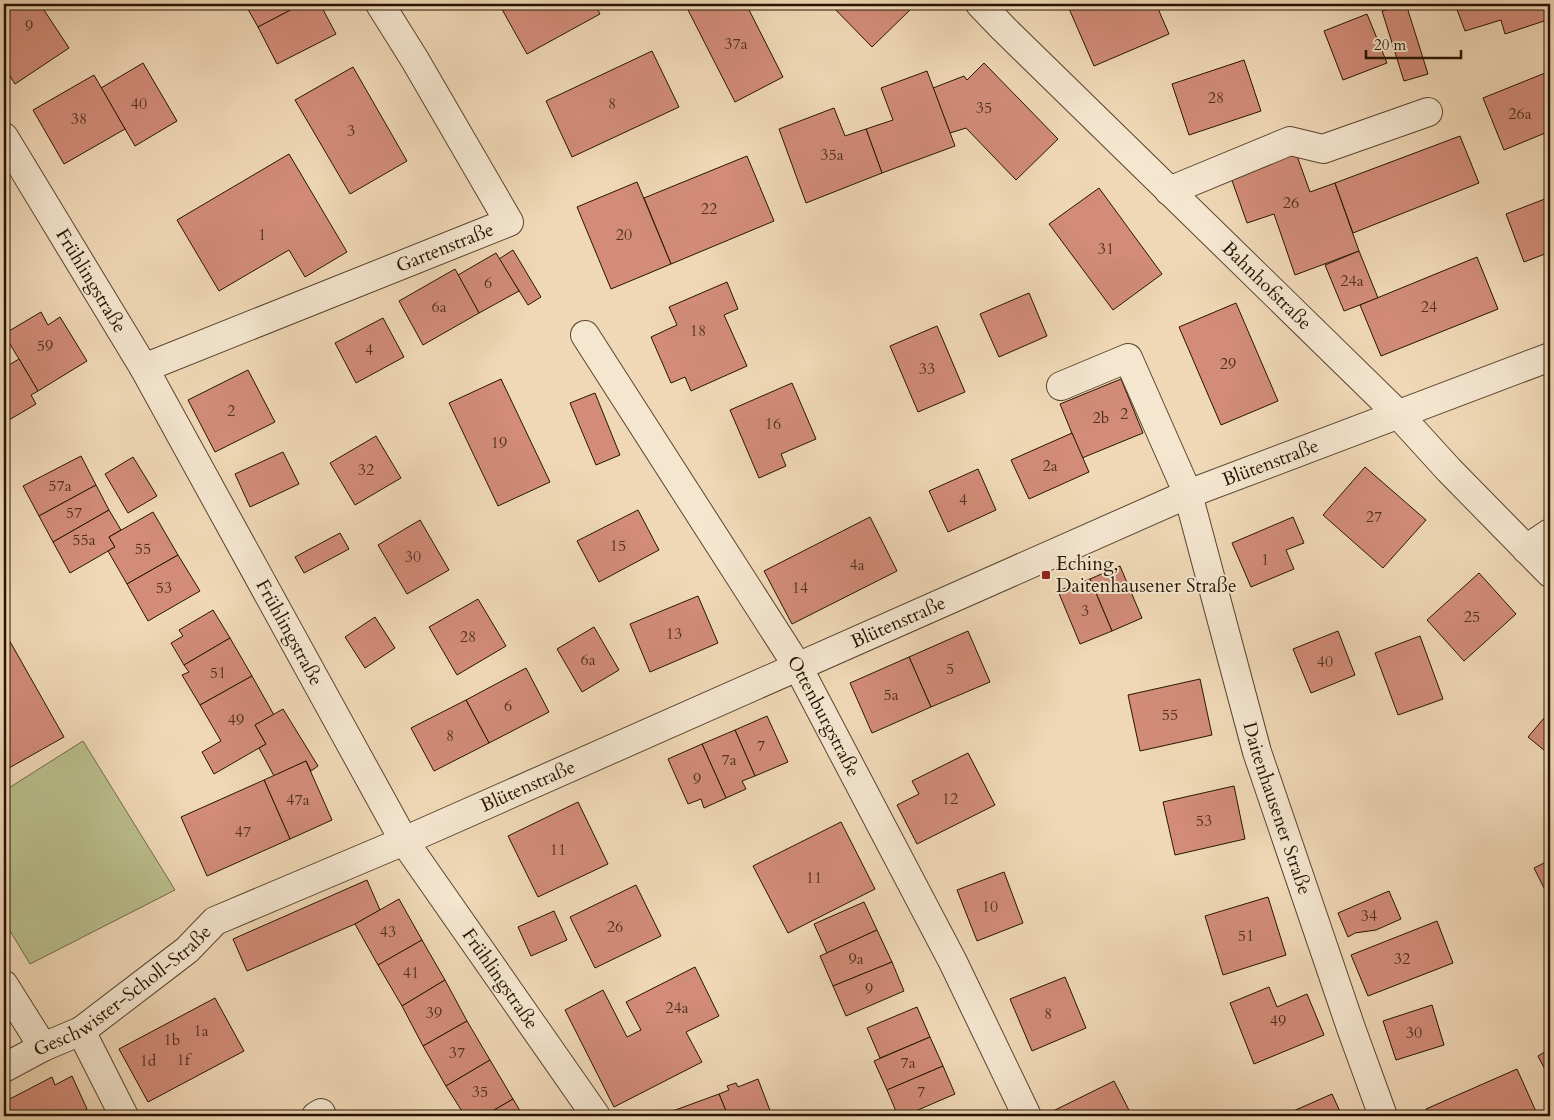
<svg xmlns="http://www.w3.org/2000/svg" width="1554" height="1120" font-family="Cardo,serif">
<style>
.green{fill:#babf8d;stroke:#706a48}
.building{fill:#d28c78;stroke:#261402}
.lines{fill:none;stroke-linecap:round;stroke-linejoin:round}
.minor-casing{stroke:#58452f;stroke-width:30}
.minor{stroke:#f5e6d0;stroke-width:28}
.poi-dot{fill:#8f2418;stroke:#f5e6d0;stroke-width:2}
.labels{text-anchor:middle;dominant-baseline:central;stroke-width:4;stroke-linejoin:round;paint-order:stroke}
.number-label{font-size:16px;fill:#513220}
.street-label{font-size:19px;fill:#261402;stroke:#f5e6d0}
.poi-label{font-size:19px;fill:#261402;stroke:#f5e6d0;text-anchor:start}
</style>
<rect width="100%" height="100%" fill="#f0d8b6"/>
<filter id="stains"><feTurbulence type="fractalNoise" baseFrequency=".004" numOctaves="4"/><feColorMatrix values="0 0 0 0 .2 0 0 0 0 .09 0 0 0 0 .02 0 0 0 .5 -.17"/></filter>
<radialGradient id="worn" r=".72"><stop offset=".6" stop-color="#630" stop-opacity="0"/><stop offset="1" stop-color="#630" stop-opacity=".3"/></radialGradient>
<path class="green" d="M83,741l92,149 -145,74 -26,-43v-130z"/>
<g class="building">
<path d="M4,4h36l29,44 -54,36 -11,-17z"/>
<path d="M245,4h57l-44,23z"/>
<path d="M302,4h18l16,30 -59,30 -19,-37z"/>
<path d="M499,4h96l5,10 -73,40z"/>
<path d="M701,4h45l37,73 -48,25 -47,-92z"/>
<path d="M830,4h76l5,5 -39,38z"/>
<path d="M1067,4h89l13,30 -75,32z"/>
<path d="M1406,4l22,70 -24,7 -22,-70z"/>
<path d="M1455,4h94l1,15 -45,15 -4,-14 -36,11z"/>
<path d="M1367,14l20,49 -44,17 -19,-49z"/>
<path d="M652,51l27,56 -107,50 -26,-56z"/>
<path d="M1244,60l17,51 -72,24 -17,-51z"/>
<path d="M143,63l34,58 -42,25 -34,-58z"/>
<path d="M984,63l74,76 -42,41 -50,-52 -16,5 -17,-45 31,-12 3,4z"/>
<path d="M353,67l54,94 -57,33 -55,-94z"/>
<path d="M927,71l28,75 -73,27 -16,-44 27,-9 -12,-32z"/>
<path d="M1550,71v60l-46,19 -21,-52z"/>
<path d="M94,75l31,54 -61,35 -31,-54z"/>
<path d="M834,108l11,28 21,-7 16,44 -76,30 -27,-74z"/>
<path d="M1288,131l22,61 25,-9 24,68 -64,24 -21,-61 -27,9 -24,-68z"/>
<path d="M1460,136l19,47 -126,50 -18,-50z"/>
<path d="M289,154l58,98 -42,25 -16,-27 -70,41 -42,-71z"/>
<path d="M747,156l27,65 -103,43 -27,-66z"/>
<path d="M637,182l34,82 -60,25 -34,-82z"/>
<path d="M1099,188l63,86 -49,36 -64,-86z"/>
<path d="M1550,197v55l-26,10 -18,-48z"/>
<path d="M513,250l28,47 -13,8 -29,-46z"/>
<path d="M1359,251l19,47 -34,13 -19,-46z"/>
<path d="M496,253l23,38 -40,22 -21,-38z"/>
<path d="M1477,257l21,52 -117,47 -21,-51z"/>
<path d="M455,269l24,44 -56,32 -24,-44z"/>
<path d="M727,282l11,27 -14,6 23,51 -56,25 -6,-14 -14,6 -20,-46 26,-12 -8,-18z"/>
<path d="M1029,293l18,43 -48,21 -19,-43z"/>
<path d="M1236,303l42,98 -57,24 -42,-98z"/>
<path d="M41,312l7,13 12,-8 27,44 -49,30 -34,-57z"/>
<path d="M383,318l21,39 -48,26 -21,-40z"/>
<path d="M937,326l28,66 -47,20 -28,-66z"/>
<path d="M19,359l19,32 -7,4 5,9 -32,19v-55z"/>
<path d="M248,370l27,52 -60,30 -27,-52z"/>
<path d="M501,379l49,103 -52,24 -49,-103z"/>
<path d="M1121,379l22,54 -61,25 -22,-54z"/>
<path d="M792,383l24,56 -35,15 5,12 -27,12 -29,-68z"/>
<path d="M595,393l25,62 -24,10 -26,-62z"/>
<path d="M1072,433l17,39 -60,27 -18,-39z"/>
<path d="M376,436l25,42 -46,27 -25,-42z"/>
<path d="M283,452l16,32 -49,23 -15,-33z"/>
<path d="M81,456l15,29 -57,31 -16,-30z"/>
<path d="M133,457l24,39 -29,17 -23,-39z"/>
<path d="M1365,467l61,53 -43,48 -60,-53z"/>
<path d="M978,469l18,41 -48,22 -19,-41z"/>
<path d="M96,485l13,25 -56,32 -14,-26z"/>
<path d="M109,510l12,20 -12,7 6,10 -45,26 -17,-31z"/>
<path d="M638,510l21,40 -60,32 -22,-41z"/>
<path d="M153,512l25,43 -51,29 -19,-33 7,-4 -6,-10z"/>
<path d="M870,517l27,54 -105,53 -28,-53z"/>
<path d="M1293,517l11,26 -18,7 8,19 -43,18 -19,-44z"/>
<path d="M420,520l29,50 -42,24 -29,-49z"/>
<path d="M340,533l9,16 -45,24 -9,-16z"/>
<path d="M178,555l22,36 -52,30 -21,-37z"/>
<path d="M1120,566l22,52 -30,13 -22,-52z"/>
<path d="M1479,573l37,41 -52,47 -37,-41z"/>
<path d="M1090,579l22,52 -32,13 -22,-53z"/>
<path d="M698,596l20,47 -68,29 -20,-48z"/>
<path d="M478,599l28,47 -49,29 -28,-48z"/>
<path d="M213,610l17,28 -46,27 -13,-22 12,-7 -4,-6z"/>
<path d="M375,617l20,31 -30,20 -20,-31z"/>
<path d="M594,627l25,43 -37,22 -25,-43z"/>
<path d="M968,631l22,51 -59,25 -22,-50z"/>
<path d="M1338,631l17,44 -44,18 -18,-44z"/>
<path d="M1420,636l23,63 -45,16 -23,-62z"/>
<path d="M8,638l56,99 -55,31 -5,-9v-119z"/>
<path d="M230,638l22,38 -52,29 -18,-30 7,-3 -5,-7z"/>
<path d="M909,657l22,50 -59,26 -22,-50z"/>
<path d="M526,668l23,44 -60,31 -23,-43z"/>
<path d="M252,676l22,39 -19,10 11,19 -52,30 -12,-22 19,-11 -21,-36z"/>
<path d="M1200,679l12,56 -72,16 -12,-56z"/>
<path d="M466,700l23,43 -55,28 -23,-43z"/>
<path d="M283,709l35,57 -7,5 -5,-10 -32,15 -15,-28 7,-4 -11,-19z"/>
<path d="M1550,711v44l-22,-18z"/>
<path d="M767,716l21,46 -33,14 -20,-46z"/>
<path d="M735,730l20,46 -13,5 4,8 -20,9 -24,-54z"/>
<path d="M702,744l24,54 -22,10 -3,-9 -13,5 -20,-45z"/>
<path d="M968,753l27,52 -78,39 -20,-39 22,-11 -7,-13z"/>
<path d="M306,761l26,59 -42,19 -26,-59z"/>
<path d="M264,780l26,59 -83,37 -26,-59z"/>
<path d="M1234,786l11,53 -70,16 -12,-53z"/>
<path d="M578,802l30,62 -70,33 -30,-61z"/>
<path d="M841,822l34,67 -87,44 -35,-67z"/>
<path d="M1550,860v35l-2,1 -14,-28z"/>
<path d="M1004,872l19,51 -46,18 -20,-51z"/>
<path d="M367,880l13,30 -25,14 -108,47 -14,-32z"/>
<path d="M636,885l25,51 -66,32 -25,-51z"/>
<path d="M1389,891l12,28 -25,11 -21,3 -7,4 -10,-24z"/>
<path d="M1268,897l18,58 -63,20 -18,-59z"/>
<path d="M399,899l23,41 -44,25 -23,-41z"/>
<path d="M864,902l13,28 -50,23 -13,-29z"/>
<path d="M554,911l13,29 -36,16 -13,-29z"/>
<path d="M1437,921l16,42 -85,33 -17,-41z"/>
<path d="M877,930l15,32 -59,24 -13,-30z"/>
<path d="M422,940l23,40 -43,26 -24,-41z"/>
<path d="M892,962l12,29 -58,25 -13,-30z"/>
<path d="M695,967l24,49 -33,16 16,30 -88,45 -49,-97 38,-20 24,47 14,-7 -15,-28z"/>
<path d="M1065,977l21,51 -54,23 -22,-52z"/>
<path d="M445,980l22,41 -44,25 -21,-40z"/>
<path d="M1269,987l8,20 30,-13 17,41 -70,29 -24,-61z"/>
<path d="M215,998l29,53 -96,51 -29,-53z"/>
<path d="M1432,1005l12,40 -48,15 -13,-39z"/>
<path d="M917,1007l13,30 -50,21 -13,-30z"/>
<path d="M467,1021l23,39 -44,26 -23,-40z"/>
<path d="M930,1037l13,29 -56,24 -13,-29z"/>
<path d="M1550,1049v30l-12,-23z"/>
<path d="M490,1060l23,39 -29,17h-19l-19,-30z"/>
<path d="M943,1066l12,28 -51,22h-6l-11,-26z"/>
<path d="M1517,1069l21,47h-109l-3,-7z"/>
<path d="M72,1076l15,33 -12,7h-71v-14l48,-25 3,8z"/>
<path d="M758,1079l14,37h-44l-9,-22 10,-4 -2,-4 9,-3 2,4z"/>
<path d="M1114,1081l18,35h-79l-2,-4z"/>
<path d="M719,1094l9,22h-69z"/>
<path d="M1332,1094l10,22h-60z"/>
<path d="M513,1099l10,17h-39z"/>
</g>
<g class="lines">
<defs>
<g id="minor">
<path id="s1" d="M980,4l23,24 395,386 51,56 101,103"/>
<path id="s2" d="M4,137l140,231 260,473 192,275"/>
<path d="M1169,191l121,-50 33,8 105,-37"/>
<path id="s3" d="M585,335l213,332 155,295 74,154"/>
<path id="s4" d="M144,368l365,-146 -94,-162 -35,-56"/>
<path id="s5" d="M1061,386l67,-28 60,136 69,258 94,276 32,88"/>
<path d="M1526,549l24,-16"/>
<path d="M4,985l39,62"/>
<path d="M81,1031l43,85"/>
<path id="s6" d="M4,1068l39,-21 38,-16 106,-81 28,-29 189,-80 784,-347 362,-137"/>
<path d="M316,1116l5,-3"/>
</g>
</defs>
<use href="#minor" class="minor-casing"/>
<use href="#minor" class="minor"/>
</g>
<rect class="poi-dot" x="1041" y="570" width="10" height="10" rx="2.5"/>
<g class="labels">
<g class="number-label">
<text x="29" y="26">9</text>
<text x="736" y="44">37a</text>
<text x="1216" y="98">28</text>
<text x="139" y="104">40</text>
<text x="612" y="104">8</text>
<text x="984" y="108">35</text>
<text x="1520" y="114">26a</text>
<text x="79" y="119">38</text>
<text x="351" y="131">3</text>
<text x="832" y="155">35a</text>
<text x="1291" y="203">26</text>
<text x="709" y="209">22</text>
<text x="262" y="235">1</text>
<text x="624" y="235">20</text>
<text x="1106" y="249">31</text>
<text x="1352" y="281">24a</text>
<text x="488" y="283">6</text>
<text x="439" y="307">6a</text>
<text x="1429" y="307">24</text>
<text x="698" y="331">18</text>
<text x="45" y="346">59</text>
<text x="369" y="350">4</text>
<text x="1228" y="364">29</text>
<text x="927" y="369">33</text>
<text x="231" y="411">2</text>
<text x="1124" y="414">2</text>
<text x="1101" y="418">2b</text>
<text x="773" y="424">16</text>
<text x="499" y="443">19</text>
<text x="1050" y="466">2a</text>
<text x="366" y="470">32</text>
<text x="60" y="486">57a</text>
<text x="963" y="500">4</text>
<text x="74" y="513">57</text>
<text x="1374" y="517">27</text>
<text x="84" y="540">55a</text>
<text x="618" y="546">15</text>
<text x="143" y="549">55</text>
<text x="413" y="557">30</text>
<text x="1265" y="560">1</text>
<text x="857" y="565">4a</text>
<text x="164" y="588">53</text>
<text x="800" y="588">14</text>
<text x="1085" y="611">3</text>
<text x="1472" y="617">25</text>
<text x="674" y="634">13</text>
<text x="468" y="637">28</text>
<text x="588" y="660">6a</text>
<text x="1325" y="662">40</text>
<text x="950" y="669">5</text>
<text x="218" y="673">51</text>
<text x="891" y="695">5a</text>
<text x="508" y="706">6</text>
<text x="1170" y="715">55</text>
<text x="236" y="720">49</text>
<text x="450" y="736">8</text>
<text x="761" y="746">7</text>
<text x="729" y="760">7a</text>
<text x="697" y="779">9</text>
<text x="950" y="799">12</text>
<text x="298" y="800">47a</text>
<text x="1204" y="821">53</text>
<text x="243" y="832">47</text>
<text x="558" y="850">11</text>
<text x="814" y="878">11</text>
<text x="990" y="907">10</text>
<text x="1369" y="916">34</text>
<text x="615" y="927">26</text>
<text x="388" y="932">43</text>
<text x="1246" y="936">51</text>
<text x="856" y="959">9a</text>
<text x="1402" y="959">32</text>
<text x="411" y="973">41</text>
<text x="869" y="989">9</text>
<text x="677" y="1008">24a</text>
<text x="434" y="1013">39</text>
<text x="1048" y="1014">8</text>
<text x="1278" y="1021">49</text>
<text x="201" y="1031">1a</text>
<text x="1414" y="1033">30</text>
<text x="172" y="1040">1b</text>
<text x="457" y="1053">37</text>
<text x="183" y="1060">1f</text>
<text x="148" y="1061">1d</text>
<text x="908" y="1063">7a</text>
<text x="480" y="1092">35</text>
<text x="921" y="1092">7</text>
</g>
<g class="street-label">
<text stroke="none"><textPath href="#s4" startOffset="324">Gartenstraße</textPath></text>
<text stroke="none"><textPath href="#s2" startOffset="168">Frühlingstraße</textPath></text>
<text stroke="none"><textPath href="#s1" startOffset="402">Bahnhofstraße</textPath></text>
<text stroke="none"><textPath href="#s6" startOffset="1410">Blütenstraße</textPath></text>
<text stroke="none"><textPath href="#s6" startOffset="1005">Blütenstraße</textPath></text>
<text stroke="none"><textPath href="#s2" startOffset="572">Frühlingstraße</textPath></text>
<text stroke="none"><textPath href="#s3" startOffset="450">Ottenburgstraße</textPath></text>
<text stroke="none"><textPath href="#s6" startOffset="600">Blütenstraße</textPath></text>
<text stroke="none"><textPath href="#s5" startOffset="548">Daitenhausener Straße</textPath></text>
<text stroke="none"><textPath href="#s2" startOffset="978">Frühlingstraße</textPath></text>
<text stroke="none"><textPath href="#s6" startOffset="142">Geschwister-Scholl-Straße</textPath></text>
</g>
<g class="poi-label">
<text x="1056" y="564">Eching,<tspan x="1056" dy="22">Daitenhausener Straße</tspan></text>
</g>
</g>
<rect width="1554" height="1120" fill="none" stroke="#f0d8b6" stroke-width="20"/>
<rect x="5" y="5" width="1544" height="1110" fill="none" stroke="#261402" stroke-width="2.5"/>
<rect x="10" y="10" width="1534" height="1100" fill="none" stroke="#261402"/>
<path d="M1366 50v8h95v-8" fill="none" stroke="#261402" stroke-width="2.5"/>
<text x="1374" y="50" font-size="15" fill="#261402" stroke="#f5e6d0" stroke-width="4" paint-order="stroke">20 m</text>
<rect width="100%" height="100%" filter="url(#stains)"/>
<rect width="100%" height="100%" fill="url(#worn)"/>
</svg>
